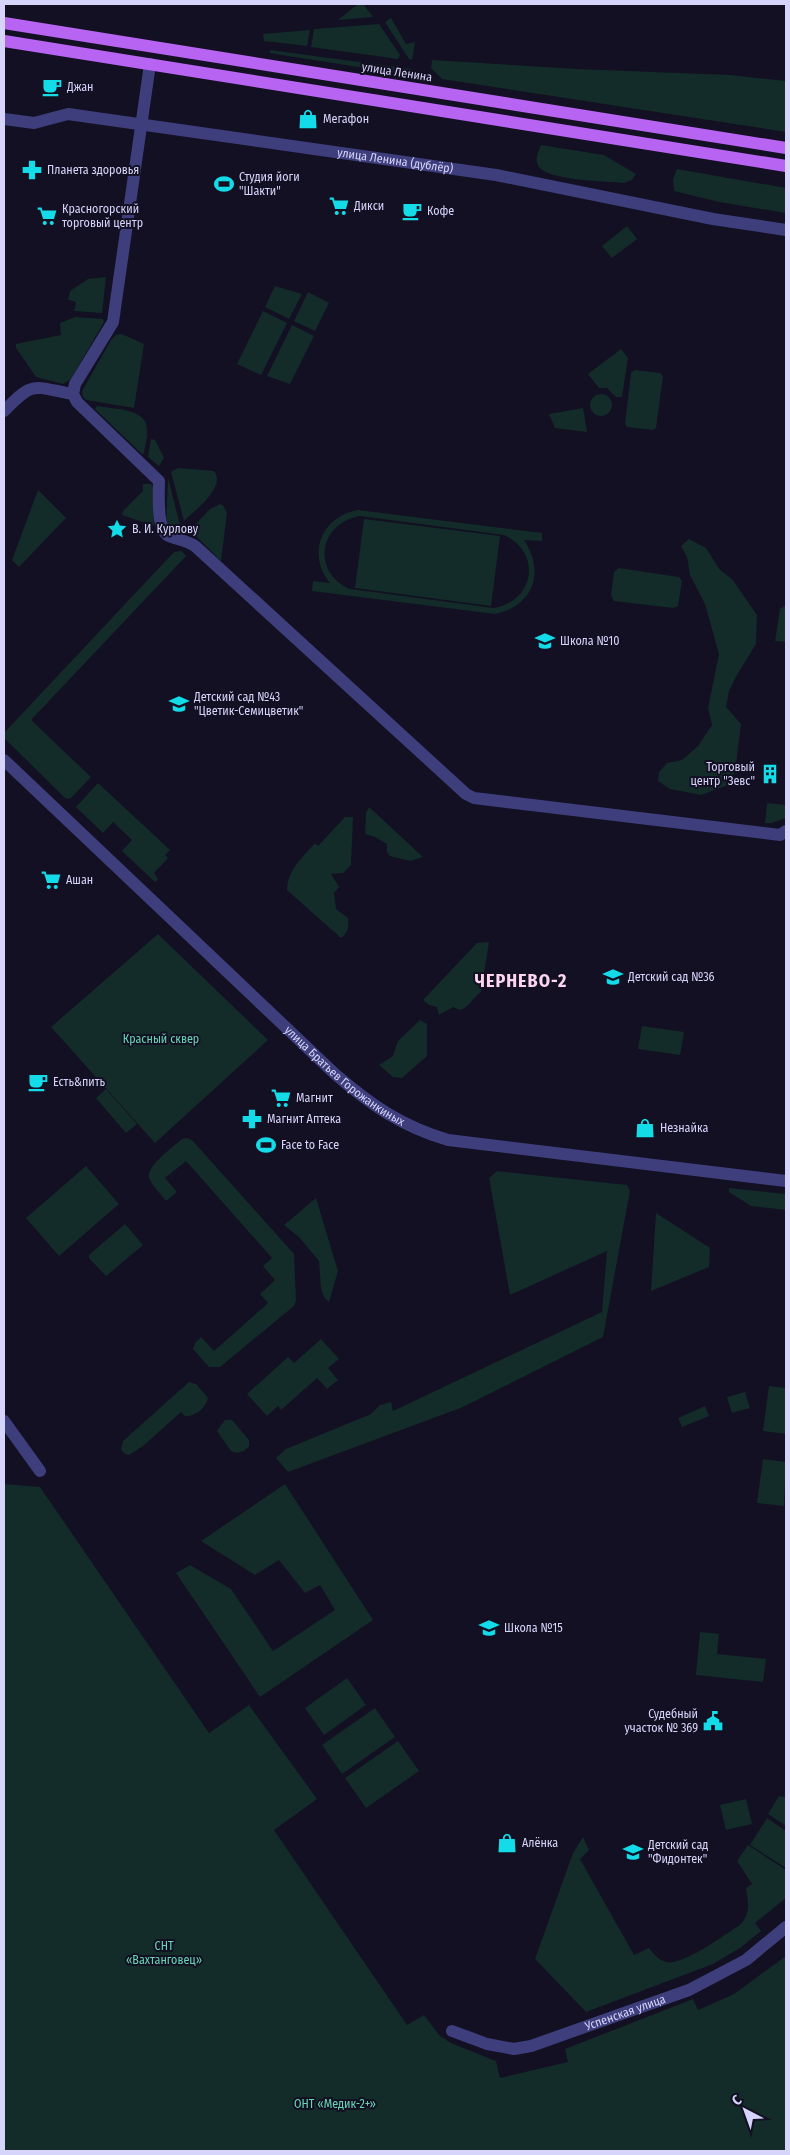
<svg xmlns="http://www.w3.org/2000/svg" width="790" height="2155" font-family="'Fira Sans Condensed',sans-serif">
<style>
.green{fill:#132b29;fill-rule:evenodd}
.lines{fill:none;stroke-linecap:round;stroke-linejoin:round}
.minor{stroke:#3e3e7d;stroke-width:12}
.major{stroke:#b864f2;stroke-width:12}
.labels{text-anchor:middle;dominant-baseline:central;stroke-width:4;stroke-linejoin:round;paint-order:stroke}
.street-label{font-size:12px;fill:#d7d4fb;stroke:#121022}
.poi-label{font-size:12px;fill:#d7d4fb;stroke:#121022;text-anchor:start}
.park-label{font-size:12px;fill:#66d5b5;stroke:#121022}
.district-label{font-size:18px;font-weight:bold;letter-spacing:1px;fill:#fcd6ef;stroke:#121022}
</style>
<rect width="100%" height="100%" fill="#121022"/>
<g class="green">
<path d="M358,4h5l10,13 -35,3z"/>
<path d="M391,18l15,26 9,-2 -3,18 -3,-1 -24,-37z"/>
<path d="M379,24l21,31 -2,4 -87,-12 3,-18z"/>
<path d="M310,30l-3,16 -43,-5 -1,-7z"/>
<path d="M270,50l141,19 2,3 -4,3 -127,-20 -12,-2z"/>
<path d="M432,60l145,9 153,6 56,6v51l-344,-53 -11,-11z"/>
<path d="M541,145l63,10 32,19 -4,6 -8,3c-17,-2 -74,-2 -85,-16 -5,-7 -1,-15 2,-22z"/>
<path d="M677,169l109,19v25l-67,-11 -45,-11 -1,-12z"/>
<path d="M627,226l10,13 -25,19 -10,-12z"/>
<path d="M106,277l-4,36 -28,-2 2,-8 -2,-2 -6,-1 2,-9 18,-12z"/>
<path d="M275,286l27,8 -13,25 -24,-12z"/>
<path d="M308,292l21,11 -14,28 -21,-10z"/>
<path d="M263,311l24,12 -26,52 -24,-11z"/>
<path d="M75,317l28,2 1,3 -33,57 -8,5 -27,-7 -20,-29v-4l45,-9 -1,-12z"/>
<path d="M292,325l22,11 -24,48 -23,-8z"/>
<path d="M122,334l22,10 -10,64 -48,-8 -3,-3 -1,-6 29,-51 5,-5z"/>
<path d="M621,349l7,9 -6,39h-6l-9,-9h-8l-11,-14z"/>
<path d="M635,370l25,3 3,3 -7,52 -3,2 -26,-3 -2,-3 6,-51z"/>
<circle cx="601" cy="405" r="11"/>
<path d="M97,406c15,3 50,2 50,23 1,8 -2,16 -3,24l-2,1 -47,-45z"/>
<path d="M583,408l4,24 -32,-4 -6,-14z"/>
<path d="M151,439l4,1 9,18 -5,8 -11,-9z"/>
<path d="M178,468l36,3c13,16 -20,40 -30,50l-13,-49z"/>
<path d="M168,478l12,47 -7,5 -7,-4z"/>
<path d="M143,484h8l2,3 1,39 -32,-11 1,-4 20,-20z"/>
<path d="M38,490l28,28 -47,49 -7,-7z"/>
<path d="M220,504l3,1 4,8 -6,48 -31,-31 20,-21z"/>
<path d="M358,510l184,23v8l-18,-1c21,32 10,66 -29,74l-183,-23 1,-10 17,2c-24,-29 -8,-67 28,-73zM360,516l144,19c38,17 31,66 -10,73l-144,-19c-39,-17 -31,-66 10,-73z"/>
<path d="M364,519l136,17 -9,70 -136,-18z"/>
<path d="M689,539l17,9 14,22 12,9 25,36 -1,29 -19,31 -8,16 -3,16 15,17 -6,48 -7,13 -27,10 -31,-6 -12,-8 1,-9 8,-9 15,-3 16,-14 14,-21 -4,-17 11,-54 -14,-50 -15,-29 -3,-18 -6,-11z"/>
<path d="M182,551l4,5 -155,164 60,57 -21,22 -5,-1 -61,-60v-5l170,-181z"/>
<path d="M619,568l60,9 3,4 -4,25 -5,2 -59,-7 -3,-6 3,-23z"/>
<path d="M784,606l2,1v35l-11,-1 5,-32z"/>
<path d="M98,783l72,67 -5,5 3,3 -14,15 4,6 -3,3 -33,-31 10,-11 -19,-18 -10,11 -27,-26z"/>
<path d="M767,803l19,2v13l-14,5h-7z"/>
<path d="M369,807l54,50 -13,4 -20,-5 -3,-4v-8l-12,-7 -10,-3 1,-21z"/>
<path d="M345,817h8l-2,48 -8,8 -12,1 8,13 -5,6 2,16 12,9c1,10 0,15 -7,20l-54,-48c1,-21 15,-32 28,-47l3,3z"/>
<path d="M158,934l110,106 -113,103 -104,-116z"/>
<path d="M489,942l-8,50c-9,6 -11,15 -21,18l-7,-3 -14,8 -2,-8 -8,-2 -6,-5 54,-57z"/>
<path d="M420,1020l7,4v32l-25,22 -9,-1 -14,-12 14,-9 5,-15z"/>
<path d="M642,1026l42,6 -4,23 -42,-6z"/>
<path d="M106,1089l31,35 -11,9 -30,-35z"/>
<path d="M187,1138l5,2 102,114 2,46 -2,6 -74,61h-11l-16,-18 2,-6 6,-6 13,14 54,-48 -8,-9 15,-14 -12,-14 9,-8 -86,-97 -21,17 12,14 -11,9c-5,-7 -14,-15 -17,-23 -3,-12 24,-31 33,-39z"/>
<path d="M86,1166l33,38 -60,52 -33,-38z"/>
<path d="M497,1171l130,14 3,6 -27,146 -140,70 -175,65 -12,-14 10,-9 85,-35 9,-9 11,-3 2,9 209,-99 5,-61 -97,44 -21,-117z"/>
<path d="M729,1188l57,6v16l-35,-4 -22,-14z"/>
<path d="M316,1198l22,73 -9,31 -5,-5 -3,-8 -2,-28 -20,-24 -15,-12z"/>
<path d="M656,1213l54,35 -1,19 -58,24z"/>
<path d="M125,1224l18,21 -37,31 -17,-18v-3z"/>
<path d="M321,1339l18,20 -11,9 10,12 -11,9 -10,-11 -36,32 -3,-4 -11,10 -20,-22 41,-37 6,6z"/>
<path d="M189,1382l7,2 12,14c-2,10 -13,19 -23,18l-4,-4 -38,34 -14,9 -4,-1 -4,-4 2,-9z"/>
<path d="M769,1386l17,2v46l-23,-3z"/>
<path d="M745,1392l5,16 -18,5 -5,-16z"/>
<path d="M705,1406l4,10 -27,11 -4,-9z"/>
<path d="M225,1420h7l17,20v6l-5,5 -7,2 -6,-2 -14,-20z"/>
<path d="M763,1459l23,3 -2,44 -27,-3z"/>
<path d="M4,1484l36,3 169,246 40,-28 68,94 -43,31 133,195 17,-10 15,20 12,8 45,18 4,17 68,-16 -3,-13 128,-50 5,11 36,-16 52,-38v195h-782z"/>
<path d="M285,1484l88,136 -113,77 -84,-124 14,-8 41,24 42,62 62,-41 -15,-25 -15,8 -26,-33 -24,15 -54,-34z"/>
<path d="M700,1632l19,2 -2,20 49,5 -3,23 -67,-7z"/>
<path d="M347,1678l19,27 -42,30 -19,-27z"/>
<path d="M375,1708l20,29 -53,37 -20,-29z"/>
<path d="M398,1741l21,30 -53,37 -21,-30z"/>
<path d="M779,1796l7,1v29l-18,-12z"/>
<path d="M746,1799l6,25 -26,6 -6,-25z"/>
<path d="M767,1818l19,13v37l-36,-23z"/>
<path d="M583,1837l6,13 -9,9 54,96 15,-7c5,6 10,13 18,14 17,3 57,-27 73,-37 11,-11 8,-23 6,-37l6,-4 -15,-23 11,-16 38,25v28l-31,25 6,8 -21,17 -27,16 -127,48 -51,-53 38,-106z"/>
</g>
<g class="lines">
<g class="minor">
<path d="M150,64l-37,258 -38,62 -2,10 4,8 82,79c0,14 -3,49 10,55 9,4 17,4 26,10l271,248 8,4 306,37 6,-4"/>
<path id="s1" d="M4,119l30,4 34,-9 428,61 217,44 73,11"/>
<path d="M4,411c30,-31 28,-24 69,-17"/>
<path id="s2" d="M4,760l331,314c36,31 66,52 113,66l338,41"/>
<path d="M4,1421l36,50"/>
<path id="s3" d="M452,2031l35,13 27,5 17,-3 158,-56 57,-30 40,-33"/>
</g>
<g class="major">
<path d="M4,23l782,125"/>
<path d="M4,41l782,125"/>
</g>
</g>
<defs>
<symbol id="cafe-bare" viewBox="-9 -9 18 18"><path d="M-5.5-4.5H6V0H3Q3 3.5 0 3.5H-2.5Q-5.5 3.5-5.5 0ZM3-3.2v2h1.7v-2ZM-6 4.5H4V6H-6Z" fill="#13dbe8" stroke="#121022" stroke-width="2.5" paint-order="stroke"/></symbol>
<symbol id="shop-bare" viewBox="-9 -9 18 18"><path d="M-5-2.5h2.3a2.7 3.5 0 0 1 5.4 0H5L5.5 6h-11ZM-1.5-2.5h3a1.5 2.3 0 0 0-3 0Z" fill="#13dbe8" stroke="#121022" stroke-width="2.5" paint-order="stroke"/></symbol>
<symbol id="pharmacy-bare" viewBox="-9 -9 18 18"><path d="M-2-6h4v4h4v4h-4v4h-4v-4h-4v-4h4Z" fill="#13dbe8" stroke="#121022" stroke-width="2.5" paint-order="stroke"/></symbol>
<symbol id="stadium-bare" viewBox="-9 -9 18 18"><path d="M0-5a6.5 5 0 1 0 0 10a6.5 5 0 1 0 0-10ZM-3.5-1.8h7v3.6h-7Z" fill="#13dbe8" stroke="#121022" stroke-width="2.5" paint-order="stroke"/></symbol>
<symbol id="supermarket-bare" viewBox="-9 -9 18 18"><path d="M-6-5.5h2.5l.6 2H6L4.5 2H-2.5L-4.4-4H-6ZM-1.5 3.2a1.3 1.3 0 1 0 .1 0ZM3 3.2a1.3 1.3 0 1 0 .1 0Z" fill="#13dbe8" stroke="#121022" stroke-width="2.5" paint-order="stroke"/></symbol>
<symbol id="sight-bare" viewBox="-9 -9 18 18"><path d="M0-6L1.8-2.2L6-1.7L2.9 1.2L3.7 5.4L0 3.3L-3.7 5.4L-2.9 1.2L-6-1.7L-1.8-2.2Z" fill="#13dbe8" stroke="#121022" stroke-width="2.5" paint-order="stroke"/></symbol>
<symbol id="school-bare" viewBox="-9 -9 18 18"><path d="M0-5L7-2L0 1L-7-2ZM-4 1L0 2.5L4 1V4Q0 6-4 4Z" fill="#13dbe8" stroke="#121022" stroke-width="2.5" paint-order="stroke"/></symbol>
<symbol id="building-bare" viewBox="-9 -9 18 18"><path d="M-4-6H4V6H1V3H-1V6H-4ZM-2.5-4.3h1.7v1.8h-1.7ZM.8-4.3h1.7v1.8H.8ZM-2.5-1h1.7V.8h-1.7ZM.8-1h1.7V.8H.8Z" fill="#13dbe8" stroke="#121022" stroke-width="2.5" paint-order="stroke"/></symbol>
<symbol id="civic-bare" viewBox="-9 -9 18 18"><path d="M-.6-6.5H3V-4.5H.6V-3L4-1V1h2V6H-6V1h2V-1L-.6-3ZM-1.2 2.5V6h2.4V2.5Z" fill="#13dbe8" stroke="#121022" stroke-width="2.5" paint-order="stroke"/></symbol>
</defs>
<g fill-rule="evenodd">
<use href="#cafe-bare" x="38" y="73" width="28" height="28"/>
<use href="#shop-bare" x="294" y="105" width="28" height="28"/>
<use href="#pharmacy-bare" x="18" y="156" width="28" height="28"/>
<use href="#stadium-bare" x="210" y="170" width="28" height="28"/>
<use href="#supermarket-bare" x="325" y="192" width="28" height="28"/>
<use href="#cafe-bare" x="398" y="197" width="28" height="28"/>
<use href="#supermarket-bare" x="33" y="202" width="28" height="28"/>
<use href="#sight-bare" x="103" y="515" width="28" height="28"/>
<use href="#school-bare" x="531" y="627" width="28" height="28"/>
<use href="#school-bare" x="165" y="690" width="28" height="28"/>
<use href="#building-bare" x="756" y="760" width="28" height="28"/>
<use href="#supermarket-bare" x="37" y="866" width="28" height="28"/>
<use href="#school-bare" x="599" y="963" width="28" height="28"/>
<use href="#cafe-bare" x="24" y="1068" width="28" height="28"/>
<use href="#supermarket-bare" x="267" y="1084" width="28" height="28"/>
<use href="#pharmacy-bare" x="238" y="1105" width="28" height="28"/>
<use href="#shop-bare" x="631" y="1114" width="28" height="28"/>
<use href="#stadium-bare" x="252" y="1131" width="28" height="28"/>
<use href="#school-bare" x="475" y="1614" width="28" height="28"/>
<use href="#civic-bare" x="699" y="1707" width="28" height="28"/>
<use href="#shop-bare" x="493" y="1829" width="28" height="28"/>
<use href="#school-bare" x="619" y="1838" width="28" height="28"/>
</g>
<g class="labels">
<g class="street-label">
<text transform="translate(397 72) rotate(9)">улица Ленина</text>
<text stroke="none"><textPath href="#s1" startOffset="396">улица Ленина (дублёр)</textPath></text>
<text stroke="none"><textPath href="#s2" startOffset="465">улица Братьев Горожанкиных</textPath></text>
<text stroke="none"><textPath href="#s3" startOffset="182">Успенская улица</textPath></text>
</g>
<g class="poi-label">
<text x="67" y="87">Джан</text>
<text x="323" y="119">Мегафон</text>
<text x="47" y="170">Планета здоровья</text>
<text x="239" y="177">Студия йоги<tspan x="239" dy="14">"Шакти"</tspan></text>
<text x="354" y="206">Дикси</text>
<text x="62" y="209">Красногорский<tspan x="62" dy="14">торговый центр</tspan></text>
<text x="427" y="211">Кофе</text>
<text x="132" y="529">В. И. Курлову</text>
<text x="560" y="641">Школа №10</text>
<text x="194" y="697">Детский сад №43<tspan x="194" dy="14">"Цветик-Семицветик"</tspan></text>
<text x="755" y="767" text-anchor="end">Торговый<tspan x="755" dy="14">центр "Зевс"</tspan></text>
<text x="66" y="880">Ашан</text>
<text x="628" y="977">Детский сад №36</text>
<text x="53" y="1082">Есть&amp;пить</text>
<text x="296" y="1098">Магнит</text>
<text x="267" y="1119">Магнит Аптека</text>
<text x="660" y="1128">Незнайка</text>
<text x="281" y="1145">Face to Face</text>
<text x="504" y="1628">Школа №15</text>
<text x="698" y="1714" text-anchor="end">Судебный<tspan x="698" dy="14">участок № 369</tspan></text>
<text x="522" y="1843">Алёнка</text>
<text x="648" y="1845">Детский сад<tspan x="648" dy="14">"Фидонтек"</tspan></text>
</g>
<g class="park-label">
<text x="161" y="1039">Красный сквер</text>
<text x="164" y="1946">СНТ<tspan x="164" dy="14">«Вахтанговец»</tspan></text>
<text x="335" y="2104">ОНТ «Медик-2+»</text>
</g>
<g class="district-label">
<text x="521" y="981">ЧЕРНЕВО-2</text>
</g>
</g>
<rect width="790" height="2155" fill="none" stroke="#d7d4fb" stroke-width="10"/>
<g transform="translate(745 2110) rotate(319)" stroke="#121022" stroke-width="4" paint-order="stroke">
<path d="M0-4L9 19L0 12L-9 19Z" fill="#d7d4fb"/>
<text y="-8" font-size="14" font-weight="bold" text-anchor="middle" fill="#d7d4fb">С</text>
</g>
</svg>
